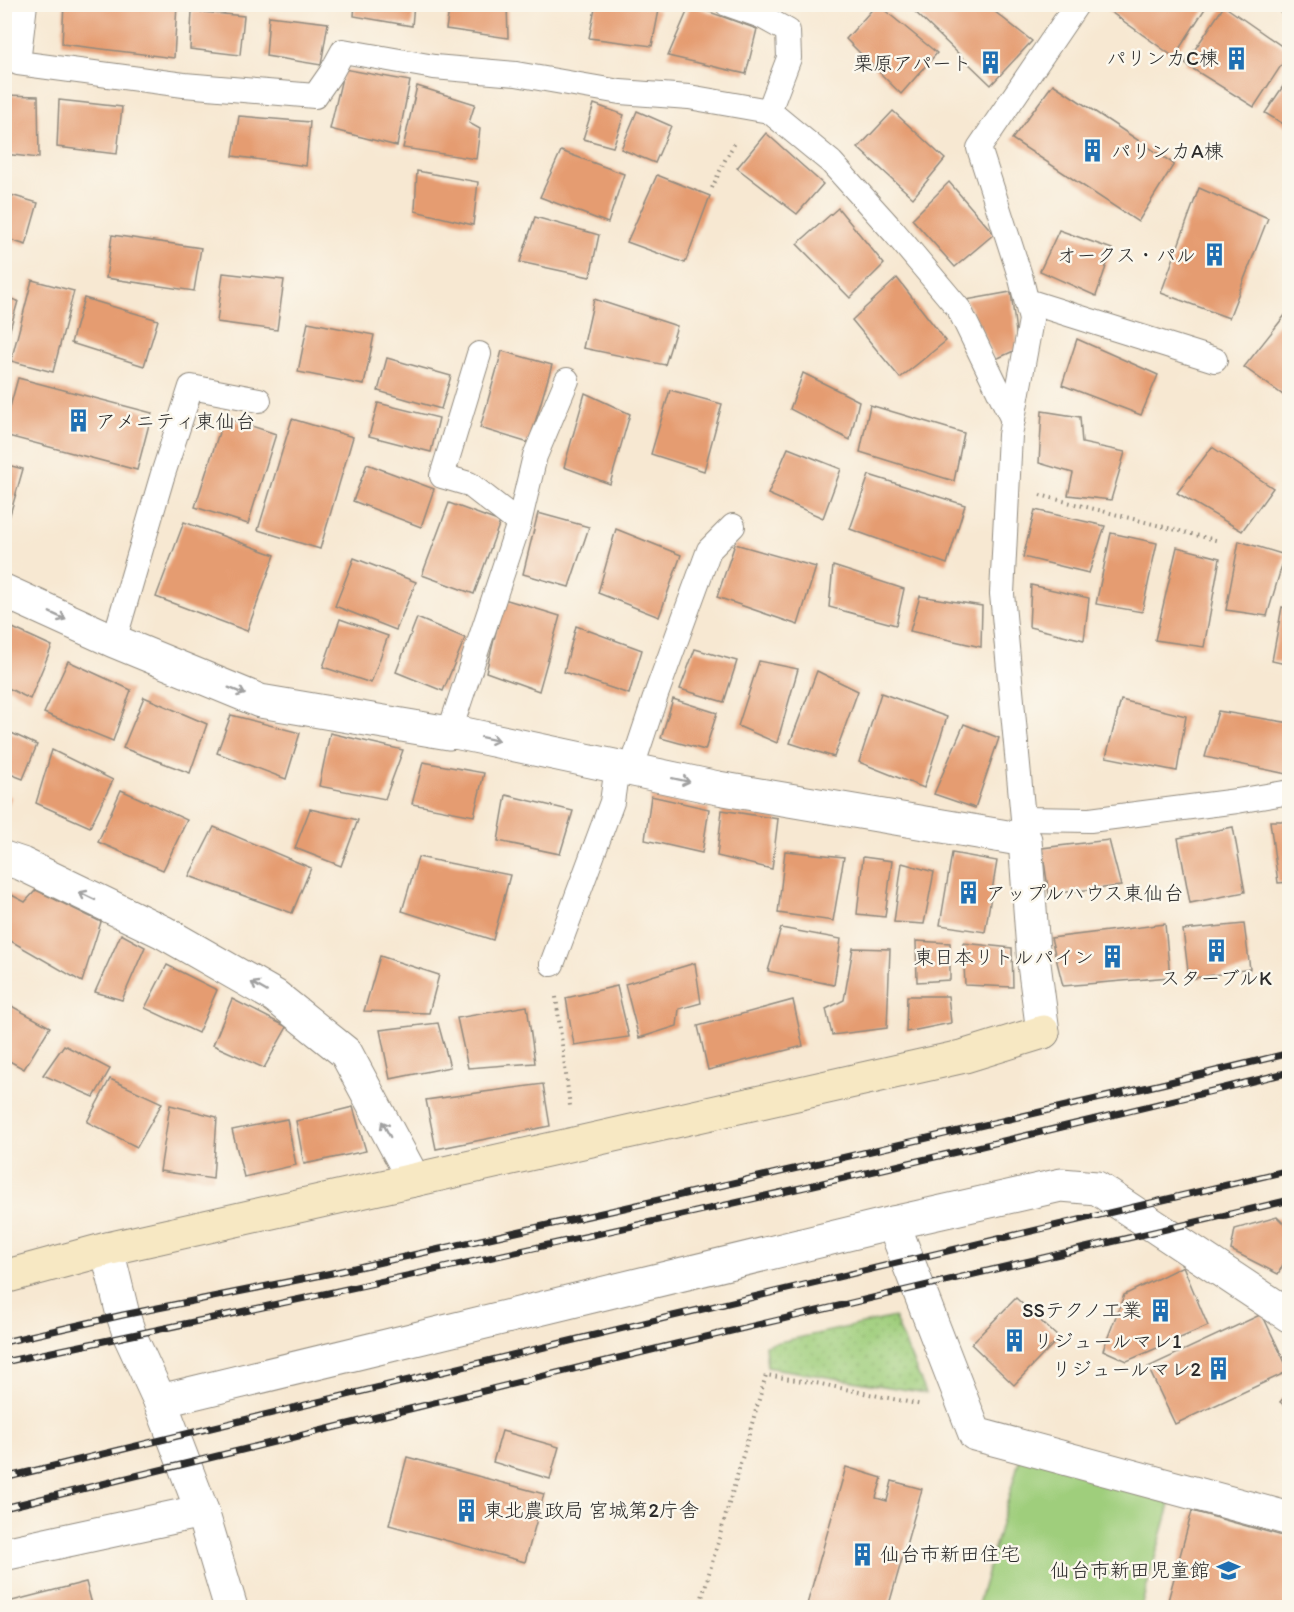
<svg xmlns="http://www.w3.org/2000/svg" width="1294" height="1612" font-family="Itim,'Klee One',sans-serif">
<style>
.grass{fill:url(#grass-dots);stroke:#657c54;stroke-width:1.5}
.park{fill:#9fce7c;stroke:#657c54;stroke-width:1.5}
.building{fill:#e59c71}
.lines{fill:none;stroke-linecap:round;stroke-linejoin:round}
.lane-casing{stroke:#918a7e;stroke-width:26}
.street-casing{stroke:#918a7e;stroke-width:35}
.secondary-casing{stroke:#918a7e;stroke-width:35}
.path{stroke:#918a7e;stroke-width:4;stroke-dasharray:1.5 4.5;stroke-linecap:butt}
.lane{stroke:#fff;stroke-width:24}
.street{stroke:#fff;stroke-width:33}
.secondary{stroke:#f7e8c3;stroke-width:33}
.rail-casing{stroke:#2b2b2b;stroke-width:7}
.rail{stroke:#fbf7ec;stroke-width:4.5;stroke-dasharray:14;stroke-linecap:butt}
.oneway{stroke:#a0a0a0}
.labels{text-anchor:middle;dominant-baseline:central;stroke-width:5;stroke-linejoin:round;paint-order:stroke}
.poi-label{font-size:20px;fill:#2b2b2b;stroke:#fbf7ec;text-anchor:end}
</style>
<defs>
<pattern id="grass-dots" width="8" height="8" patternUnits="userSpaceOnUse" patternTransform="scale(1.5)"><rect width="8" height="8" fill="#9fce7c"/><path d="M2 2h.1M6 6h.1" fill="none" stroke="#89b16b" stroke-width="1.8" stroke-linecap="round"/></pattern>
</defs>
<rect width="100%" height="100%" fill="#fbf7ec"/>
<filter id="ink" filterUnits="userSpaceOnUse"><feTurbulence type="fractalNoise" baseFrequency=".0167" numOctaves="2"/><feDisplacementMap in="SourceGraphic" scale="12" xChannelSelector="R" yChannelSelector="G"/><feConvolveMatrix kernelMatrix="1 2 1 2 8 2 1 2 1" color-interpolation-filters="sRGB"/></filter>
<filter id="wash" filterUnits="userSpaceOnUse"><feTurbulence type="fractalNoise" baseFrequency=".008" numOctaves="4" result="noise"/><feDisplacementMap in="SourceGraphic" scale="24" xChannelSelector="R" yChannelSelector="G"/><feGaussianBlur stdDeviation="1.35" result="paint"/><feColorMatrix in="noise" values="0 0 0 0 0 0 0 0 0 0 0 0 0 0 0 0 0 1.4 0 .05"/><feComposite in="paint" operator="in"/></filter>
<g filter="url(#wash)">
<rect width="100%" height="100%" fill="#f7e8d2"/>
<path class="grass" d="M894,1317l32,76 -159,-26 -2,-22z"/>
<path class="park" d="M1021,1454l151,44 -31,109 -164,1z"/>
<g id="blocks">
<g class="building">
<path d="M64,4h113l-3,54 -112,-14z"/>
<path d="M355,4h59l-2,22 -58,-10z"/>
<path d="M450,4h57l1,34 -62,-9z"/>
<path d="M596,4h33l30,6 -7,36 -63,-8z"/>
<path d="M877,4l60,49 -36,41 -55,-55z"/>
<path d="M915,4h70l47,37 -41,44 -80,-77z"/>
<path d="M1113,4h95l-34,53 -66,-47z"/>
<path d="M690,5l67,24 -11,45 -78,-18z"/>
<path d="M1224,6l66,46 -36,55 -69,-43z"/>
<path d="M192,11l52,5 -4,39 -50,-6z"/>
<path d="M269,16l59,7 -7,42 -55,-9z"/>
<path d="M344,69l66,12 -13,65 -67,-17z"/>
<path d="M1290,76v52l-25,-15z"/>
<path d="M1053,84l121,80 -36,58 -126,-83z"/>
<path d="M417,86l58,18 -6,19 11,6 -4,30 -73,-11z"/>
<path d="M4,95l34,1 1,62 -35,-4z"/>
<path d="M59,100l63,7 -5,47 -60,-7z"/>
<path d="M594,104l30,11 -11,32 -30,-8z"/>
<path d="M637,111l34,15 -16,37 -34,-14z"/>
<path d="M893,111l52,48 -32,39 -55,-50z"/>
<path d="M239,116l71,6 -4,44 -73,-10z"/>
<path d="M766,133l57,51 -26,30 -60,-46z"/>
<path d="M561,151l63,23 -16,49 -68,-26z"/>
<path d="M417,171l61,11 -5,43 -58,-14z"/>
<path d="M657,175l53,21 -25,67 -58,-21z"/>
<path d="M949,182l45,52 -39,33 -43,-48z"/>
<path d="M1199,188l69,30 -39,100 -68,-25z"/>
<path d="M4,193l34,10 -12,42 -22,-7z"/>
<path d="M838,208l46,56 -34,34 -53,-54z"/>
<path d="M535,217l64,18 -9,42 -70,-15z"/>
<path d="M1059,230l53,19 -16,47 -56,-25z"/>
<path d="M112,235l89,13 -7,43 -88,-13z"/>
<path d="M223,273l61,7 -7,50 -60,-8z"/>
<path d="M897,278l49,63 -46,37 -48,-58z"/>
<path d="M32,280l42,11 -21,81 -42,-11z"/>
<path d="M1011,292l7,57 -22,10 -30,-59z"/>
<path d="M4,297l14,4 -13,46 -1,-1z"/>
<path d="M84,298l74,22 -14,46 -73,-23z"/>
<path d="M594,299l83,27 -12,39 -82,-17z"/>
<path d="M1286,314l4,2v84l-46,-33z"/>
<path d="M308,322l66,13 -10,50 -66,-13z"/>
<path d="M1077,339l81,36 -17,40 -79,-30z"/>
<path d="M502,351l50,14 -23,78 -49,-15z"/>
<path d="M387,358l64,18 -10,33 -63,-18z"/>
<path d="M803,373l56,28 -9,39 -60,-31z"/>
<path d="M18,378l134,35 -15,57 -133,-35v-6z"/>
<path d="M670,390l52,14 -18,67 -53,-17z"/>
<path d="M585,393l45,21 -20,70 -46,-17z"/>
<path d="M378,403l61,15 -8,34 -62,-16z"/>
<path d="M870,405l94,28 -10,48 -94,-29z"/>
<path d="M1042,411l38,6 2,26 43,9 -14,48 -43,-5 5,-22 -34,-10z"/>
<path d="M224,417l52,17 -28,90 -53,-17z"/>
<path d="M292,419l61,18 -33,112 -62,-19z"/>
<path d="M1212,447l61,41 -31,43 -65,-38z"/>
<path d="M788,448l53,21 -18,49 -55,-24z"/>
<path d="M4,464l19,5 -18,63h-1z"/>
<path d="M367,464l67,25 -13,38 -68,-26z"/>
<path d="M869,475l96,30 -18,59 -97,-35z"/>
<path d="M449,503l51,19 -26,72 -52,-19z"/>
<path d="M1035,510l70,16 -16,47 -66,-16z"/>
<path d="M538,513l51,14 -20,60 -46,-13z"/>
<path d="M184,522l91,33 -28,76 -91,-34z"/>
<path d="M616,529l65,26 -22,62 -61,-24z"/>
<path d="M1111,533l46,10 -15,69 -46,-8z"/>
<path d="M1239,541l46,14 -18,61 -41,-6z"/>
<path d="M735,544l81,23 -18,58 -81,-28z"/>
<path d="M1177,547l43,11 -16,89 -49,-7z"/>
<path d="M354,558l62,24 -20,48 -61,-24z"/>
<path d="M833,566l71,23 -8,36 -67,-18z"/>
<path d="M1031,585l58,13 -5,42 -55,-13z"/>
<path d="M920,596l62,10 -1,41 -71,-16z"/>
<path d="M504,599l56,17 -21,75 -53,-19z"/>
<path d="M1282,607l8,2v56l-18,-4z"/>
<path d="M417,618l48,20 -22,53 -47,-19z"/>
<path d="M340,619l48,17 -17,47 -48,-16z"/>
<path d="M4,624l48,22 -22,53 -26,-13z"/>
<path d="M576,626l66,24 -13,44 -65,-22z"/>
<path d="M695,649l42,12 -13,41 -44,-13z"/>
<path d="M68,661l63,29 -18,51 -69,-28z"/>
<path d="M759,661l39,8 -21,74 -39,-17z"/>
<path d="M817,671l41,20 -24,66 -44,-14z"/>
<path d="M881,693l66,24 -23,71 -65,-26z"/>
<path d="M144,697l63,27 -17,49 -67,-25z"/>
<path d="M673,699l44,14 -12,37 -44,-12z"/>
<path d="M1121,700l65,16 -9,55 -71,-14z"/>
<path d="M1218,711l72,12v37l-3,14 -82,-17z"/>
<path d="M231,715l69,18 -14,46 -69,-26z"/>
<path d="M964,724l35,14 -24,70 -41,-14z"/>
<path d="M5,730l32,15 -14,34 -18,-7z"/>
<path d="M330,733l73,17 -18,49 -66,-13z"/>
<path d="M52,750l61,30 -23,47 -54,-24z"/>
<path d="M423,762l61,11 -10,43 -62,-12z"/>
<path d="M121,790l66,30 -24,50 -65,-28z"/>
<path d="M4,793l7,4 -6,17h-1z"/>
<path d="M506,795l67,16 -13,43 -62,-13z"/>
<path d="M651,796l58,13 -7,44 -57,-13z"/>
<path d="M310,809l48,11 -17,46 -46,-18z"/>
<path d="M722,810l56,9 -6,50 -55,-13z"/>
<path d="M1270,821h20v61l-12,1z"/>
<path d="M214,827l97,41 -19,45 -103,-37z"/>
<path d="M1233,827l12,65 -55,11 -12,-65z"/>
<path d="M1109,840l12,46 -72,8 -7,-46z"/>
<path d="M785,851l59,6 -11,64 -55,-8z"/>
<path d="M952,853l45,8 -12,71 -45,-7z"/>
<path d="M418,857l92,18 -17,65 -91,-29z"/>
<path d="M863,857l29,4 -7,56 -28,-3z"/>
<path d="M902,863l32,9 -10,52 -30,-2z"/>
<path d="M36,890l65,32 -19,60 -71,-41 -7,7v-57l21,11z"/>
<path d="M1165,924l5,53 -107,9 -12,-48z"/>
<path d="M1244,924l6,45 -61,10 -6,-49z"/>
<path d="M781,928l60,11 -7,46 -66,-14z"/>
<path d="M121,934l24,13 -23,53 -27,-8z"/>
<path d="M916,941l34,2v37l-33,2z"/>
<path d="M963,943l49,5 1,39 -48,-2z"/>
<path d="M853,948l37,1 -3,79 -55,7 -6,-26 18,-9z"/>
<path d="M380,956l59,19 -10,38 -65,-2z"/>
<path d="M695,963l6,40 -22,6 -2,17 -38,12 -14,-54z"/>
<path d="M167,965l50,25 -19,43 -53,-25z"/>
<path d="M617,986l12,51 -55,8 -8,-47z"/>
<path d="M907,996h41l3,27 -45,9z"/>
<path d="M232,999l55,28 -23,41 -51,-23z"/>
<path d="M793,1000l10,46 -95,24 -10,-44z"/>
<path d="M4,1002l46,25 -26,42 -20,-11z"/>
<path d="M527,1006l8,57 -67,5 -11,-50z"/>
<path d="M438,1023l12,44 -60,12 -10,-49z"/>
<path d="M64,1045l46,24 -16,28 -51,-22z"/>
<path d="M110,1079l52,24 -25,44 -50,-25z"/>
<path d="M543,1084l7,42 -114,23 -10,-49z"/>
<path d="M170,1105l47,12 -4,62 -53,-8z"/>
<path d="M353,1107l13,44 -62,13 -8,-43z"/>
<path d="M287,1119l9,46 -52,12 -12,-47z"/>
<path d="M1277,1217l13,13v21l-12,23 -47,-24 4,-21z"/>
<path d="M1183,1266l25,60 -81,35 -24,-11 21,-55z"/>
<path d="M1016,1298l43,40 -45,47 -43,-41z"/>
<path d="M1262,1314l27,57 -114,53 -27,-57z"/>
<path d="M1290,1391v19l-10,-8z"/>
<path d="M502,1431l57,16 -9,32 -57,-17z"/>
<path d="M407,1457l137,37 -19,68 -136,-37z"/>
<path d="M846,1467l36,11 -6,20 11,3 5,-20 30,8 -34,119h-82z"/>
<path d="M1192,1511l98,27v70h-124z"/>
<path d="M86,1582l7,26h-89v-5z"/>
</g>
</g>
</g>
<g filter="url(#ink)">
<use href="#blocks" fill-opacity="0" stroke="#918a7e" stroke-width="1.5"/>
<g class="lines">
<defs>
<g id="lane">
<path d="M25,4l-7,59 166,22 131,11 16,-23 12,-22 91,16 82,7 104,18 69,5 80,14 62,51 64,71 64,76 54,111"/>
<path d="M727,4l34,12 27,15 1,27 -20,53"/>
<path d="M1289,4l1,1"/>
<path d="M1027,301l188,59"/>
<path d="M519,523l16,-67 32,-76"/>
<path d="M114,641l48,-164 29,-90 68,13"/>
<path d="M449,733l70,-210 -50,-39 -27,-8 37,-122"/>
<path d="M631,770l26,-78 52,-142 24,-24"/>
<path d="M1023,819l67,1 147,-19 53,-9"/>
<path d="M1025,840l-23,-246 8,-159 21,-115 -10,-41 -42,-131 98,-144"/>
<path d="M552,964l60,-162 5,-35"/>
</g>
<g id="street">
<path d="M4,591l110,50 146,60 189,32 6,-1 263,56 307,52 9,124 9,68"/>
<path d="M4,858l18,6 141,68 112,64 71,57 68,127"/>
<path d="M893,1223l82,211 315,85"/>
<path d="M107,1249l16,66 7,21 30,65 42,110 29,97"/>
<path d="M160,1401l733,-178 168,-38 36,3 193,128"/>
<path d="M4,1554l198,-43"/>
</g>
<path id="secondary" d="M4,1277l103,-28 858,-193 78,-24"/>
</defs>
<use href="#lane" class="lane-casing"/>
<use href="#street" class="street-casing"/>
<use href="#secondary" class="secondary-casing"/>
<g class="path">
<path d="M712,188l14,-30 10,-17"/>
<path d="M1040,495l179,46"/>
<path d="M556,997l14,109"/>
<path d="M699,1608l67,-233 55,9 101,21"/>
</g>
<use href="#lane" class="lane"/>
<use href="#street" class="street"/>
<use href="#secondary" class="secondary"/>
<defs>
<g id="rail">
<path d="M4,1342l119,-27 209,-42 279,-62 555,-128 124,-30"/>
<path d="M4,1362c430,-90 859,-185 1286,-290"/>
<path d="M4,1478l669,-162 617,-146"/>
<path d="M4,1508l672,-164 614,-144"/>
</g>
</defs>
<use href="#rail" class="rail-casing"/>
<use href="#rail" class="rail"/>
</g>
<defs><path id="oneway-shaft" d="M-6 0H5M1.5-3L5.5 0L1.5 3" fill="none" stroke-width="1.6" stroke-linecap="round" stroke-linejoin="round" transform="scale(1.5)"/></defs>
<g class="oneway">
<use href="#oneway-shaft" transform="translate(58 616) rotate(24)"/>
<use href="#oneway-shaft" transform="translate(237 691) rotate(22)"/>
<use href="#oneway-shaft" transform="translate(490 739) rotate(12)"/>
<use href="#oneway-shaft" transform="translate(681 780) rotate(12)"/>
<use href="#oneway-shaft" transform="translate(87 896) rotate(-154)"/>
<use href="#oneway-shaft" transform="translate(259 987) rotate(-150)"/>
<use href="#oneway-shaft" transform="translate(386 1129) rotate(-118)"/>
</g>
</g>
<defs>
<symbol id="building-bare" viewBox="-9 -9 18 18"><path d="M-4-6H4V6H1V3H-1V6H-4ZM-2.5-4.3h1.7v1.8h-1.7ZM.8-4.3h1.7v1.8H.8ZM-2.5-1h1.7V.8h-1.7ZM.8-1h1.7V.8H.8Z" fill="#1f6fb2" stroke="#fbf7ec" stroke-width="2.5" paint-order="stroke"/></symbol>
<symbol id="school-bare" viewBox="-9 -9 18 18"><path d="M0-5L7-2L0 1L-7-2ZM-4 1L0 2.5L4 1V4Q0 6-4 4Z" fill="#1f6fb2" stroke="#fbf7ec" stroke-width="2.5" paint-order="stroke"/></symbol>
</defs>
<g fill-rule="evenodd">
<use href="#building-bare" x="1220" y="42" width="33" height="33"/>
<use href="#building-bare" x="974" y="46" width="33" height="33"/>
<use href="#building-bare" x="1076" y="134" width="33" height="33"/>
<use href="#building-bare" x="1198" y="238" width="33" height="33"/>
<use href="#building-bare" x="62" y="404" width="33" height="33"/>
<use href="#building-bare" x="952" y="876" width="33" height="33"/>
<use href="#building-bare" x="1200" y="934" width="33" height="33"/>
<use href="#building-bare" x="1096" y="940" width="33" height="33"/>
<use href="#building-bare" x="1144" y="1294" width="33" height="33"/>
<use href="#building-bare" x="998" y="1324" width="33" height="33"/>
<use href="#building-bare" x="1202" y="1352" width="33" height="33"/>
<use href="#building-bare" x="450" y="1494" width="33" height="33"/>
<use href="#building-bare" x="846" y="1538" width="33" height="33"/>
<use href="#school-bare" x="1212" y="1554" width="33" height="33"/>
</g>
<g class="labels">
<g class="poi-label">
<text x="1219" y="58">パリンカC棟</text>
<text x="972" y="63">栗原アパート</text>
<text x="1111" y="151" text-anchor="start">パリンカA棟</text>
<text x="1196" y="255">オークス・パル</text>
<text x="96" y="421" text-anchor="start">アメニティ東仙台</text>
<text x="986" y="893" text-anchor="start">アップルハウス東仙台</text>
<text x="1094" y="957">東日本リトルパイン</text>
<text x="1216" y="978" text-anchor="middle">スターブルK</text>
<text x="1142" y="1310">SSテクノ工業</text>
<text x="1033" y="1341" text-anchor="start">リジュールマレ1</text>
<text x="1201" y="1369">リジュールマレ2</text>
<text x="484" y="1510" text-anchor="start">東北農政局 宮城第2庁舎</text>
<text x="880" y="1554" text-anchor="start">仙台市新田住宅</text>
<text x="1210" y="1570">仙台市新田児童館</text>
</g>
</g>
<rect width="1294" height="1612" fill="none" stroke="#fbf7ec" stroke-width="24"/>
</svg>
